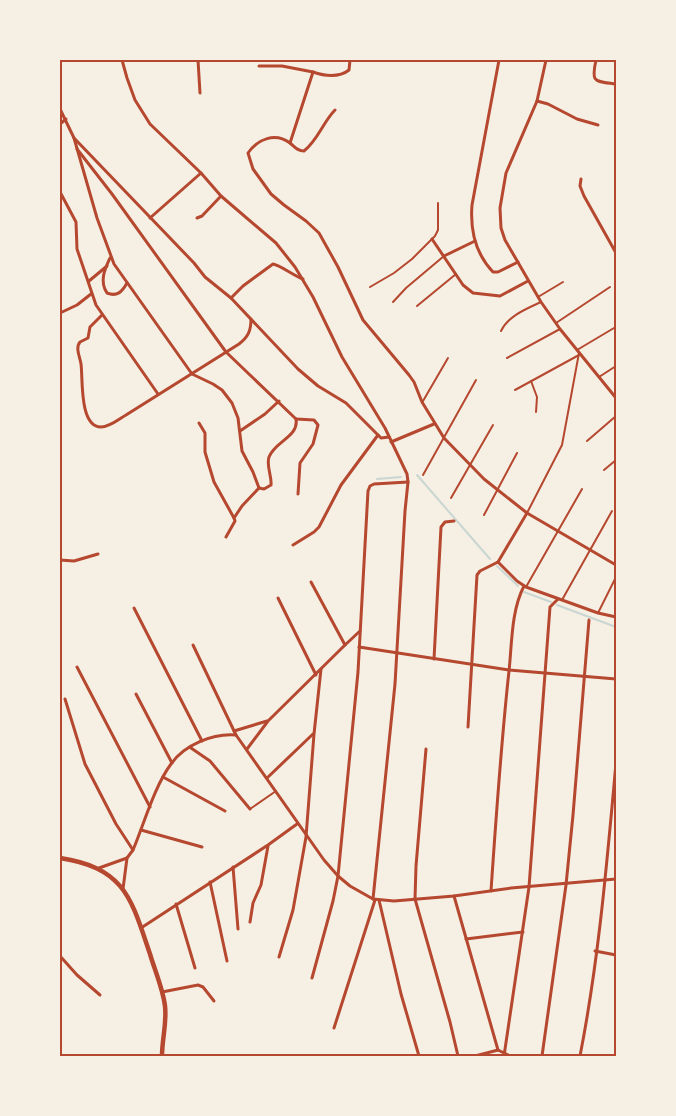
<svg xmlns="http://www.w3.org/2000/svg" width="676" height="1116" font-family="Helvetica,sans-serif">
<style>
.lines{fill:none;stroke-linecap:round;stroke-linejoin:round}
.stream{stroke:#c9d6d2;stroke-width:2}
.service{stroke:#b5482f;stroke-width:2}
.minor{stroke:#b5482f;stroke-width:3}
.secondary{stroke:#b5482f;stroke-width:4.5}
.neatline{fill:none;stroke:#b5482f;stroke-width:2}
</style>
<rect width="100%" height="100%" fill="#f6efe4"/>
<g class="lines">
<g class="stream">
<path d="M417,475l73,84"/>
<path d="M377,479l24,-2"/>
<path d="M497,566l21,20"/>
<path d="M524,592l27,10"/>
<path d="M557,605l59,22"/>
</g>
<g class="service">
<path d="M370,287l24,-14 18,-14 23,-23 3,-6v-27"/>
<path d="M538,297l25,-15"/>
<path d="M393,302l13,-14 38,-32"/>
<path d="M417,306l39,-32"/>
<path d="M556,323l54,-36"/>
<path d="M501,331c7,-15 25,-22 40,-29"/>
<path d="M577,350l37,-22"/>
<path d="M507,358l53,-29"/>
<path d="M599,377l17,-11"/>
<path d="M531,381l6,16 -1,15"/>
<path d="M515,390l64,-35"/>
<path d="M423,401l25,-43"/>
<path d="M587,441l29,-25"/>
<path d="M604,470l12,-10"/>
<path d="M423,475l53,-95"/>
<path d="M451,498l42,-73"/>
<path d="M527,513l35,-68 17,-92"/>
<path d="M484,515l33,-62"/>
<path d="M526,587l56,-98"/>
<path d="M562,600l50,-89"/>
<path d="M598,613l18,-36"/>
<path d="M250,809l26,-18"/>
</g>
<g class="minor">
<path d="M122,60l5,18 8,22 15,24 51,49 20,23 55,47 19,24 18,30 29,60 43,71 22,46 1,8 -3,29 -10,173 -22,215"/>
<path d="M198,60l2,33"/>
<path d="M499,60l-27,145c-2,25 3,48 21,67h5l20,-10"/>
<path d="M546,60l-9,41 -31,72 -6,35 1,20 4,12 36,62 19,27 56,69"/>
<path d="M596,60c-5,23 -2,21 20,24"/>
<path d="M259,66h23l31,6"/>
<path d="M537,101l11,3 29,15 21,6"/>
<path d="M60,109l14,29 120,125 11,14 26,21 67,71 20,17 28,17 35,35 8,-1"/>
<path d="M335,110c-12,12 -17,30 -31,41 -7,0 -9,-4 -14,-8 -15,-11 -32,-4 -42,10l5,16 18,25 13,11 22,16 13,12 19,34 25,53 46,55 5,7 8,20 22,36 40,41 43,34 89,52"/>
<path d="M60,124l6,-5"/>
<path d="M74,138l23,80 17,46 78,110 21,10 9,6 10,13 6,15 4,33 11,21 6,16"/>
<path d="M290,143l23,-71c11,4 26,6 36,-2l1,-10"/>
<path d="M77,149l35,45 114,158 70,67c3,18 -21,22 -27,38 -3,9 3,19 2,28l-7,4 -5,-1"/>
<path d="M581,179l-1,7 4,10 32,57"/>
<path d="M60,192l16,30 1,27 19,56 62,89"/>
<path d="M150,218l51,-45"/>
<path d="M197,218l5,-2 19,-20"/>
<path d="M432,239l31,46 10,8 27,3 28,-15"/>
<path d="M444,256l31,-15"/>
<path d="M110,258c-5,11 -11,23 -3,35 10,4 15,-1 20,-10"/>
<path d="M89,281l18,-15"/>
<path d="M231,298l12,-12 30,-22c7,1 21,12 30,15"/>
<path d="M60,313l17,-8 14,-11"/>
<path d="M102,315l-12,12 -2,11 -8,4c-5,6 0,15 1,22 2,14 -2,63 20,63 9,0 18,-8 25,-12l113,-71c9,-7 12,-13 12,-25"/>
<path d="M296,419l18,1 4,5 -5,19 -13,19 -2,31"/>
<path d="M199,423l6,10v19l9,30 20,36"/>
<path d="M240,431l25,-17 14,-13"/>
<path d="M391,442l43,-18"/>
<path d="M226,537l9,-16 -1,-3 8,-12 17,-18"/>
<path d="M293,545l21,-13 5,-5 22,-42 37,-50"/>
<path d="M60,560l14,1 24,-7"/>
<path d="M498,562l19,19 9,6 72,26 18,4"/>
<path d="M498,562l29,-49"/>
<path d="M311,582l34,63 15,-14"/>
<path d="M278,598l38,77"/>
<path d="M134,608l68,133"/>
<path d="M193,645l43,90"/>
<path d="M359,647l150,23 107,9"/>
<path d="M434,659l7,-132 4,-5 9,-1"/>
<path d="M77,667l73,140"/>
<path d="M136,694l36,69"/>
<path d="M65,699l20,65 31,60 17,26"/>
<path d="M468,727l9,-152 3,-4 18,-9"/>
<path d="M234,731l33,-10"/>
<path d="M191,748l19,13 40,48"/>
<path d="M247,749l21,-28 77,-76"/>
<path d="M426,749l-10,117 -1,33 35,123 8,34"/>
<path d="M163,777l62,34"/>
<path d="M267,778l46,-44"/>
<path d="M141,830l61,17"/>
<path d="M233,867l5,62"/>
<path d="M99,868l28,-10"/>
<path d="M210,882l17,79"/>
<path d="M123,889l4,-31 6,-8c11,-26 21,-63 38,-86 13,-19 42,-31 65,-29l88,125 14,16 12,10 23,13 21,2 60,-5 57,-8 105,-9"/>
<path d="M491,891c5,-74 10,-147 18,-220 3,-27 2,-60 15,-85"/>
<path d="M454,896l44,154"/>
<path d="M379,900l22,94 18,62"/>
<path d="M176,904l19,64"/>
<path d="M250,922l3,-19 8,-18 7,-39"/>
<path d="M141,928l127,-83 29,-21"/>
<path d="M466,939l57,-7"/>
<path d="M595,951l21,4"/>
<path d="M60,956l17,19 23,20"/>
<path d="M279,957l14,-47 13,-73 8,-103 7,-65"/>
<path d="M312,978l21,-77 5,-25 20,-204 10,-181 2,-5 4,-2 34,-2"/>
<path d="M162,992l36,-7 5,2 11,14"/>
<path d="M334,1028l41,-128"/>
<path d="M475,1056l23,-6 12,6"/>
<path d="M504,1056l25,-169 21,-280 8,-8"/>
<path d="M542,1056l24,-171 7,-70 16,-195"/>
<path d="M580,1056c19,-97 27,-195 36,-293"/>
</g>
<path class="secondary" d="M60,858c65,10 71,40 90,96 5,17 13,35 15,52 2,17 -3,33 -3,50"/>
</g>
<rect width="676" height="1116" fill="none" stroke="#f6efe4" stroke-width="122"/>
<rect x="61" y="61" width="554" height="994" class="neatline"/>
</svg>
